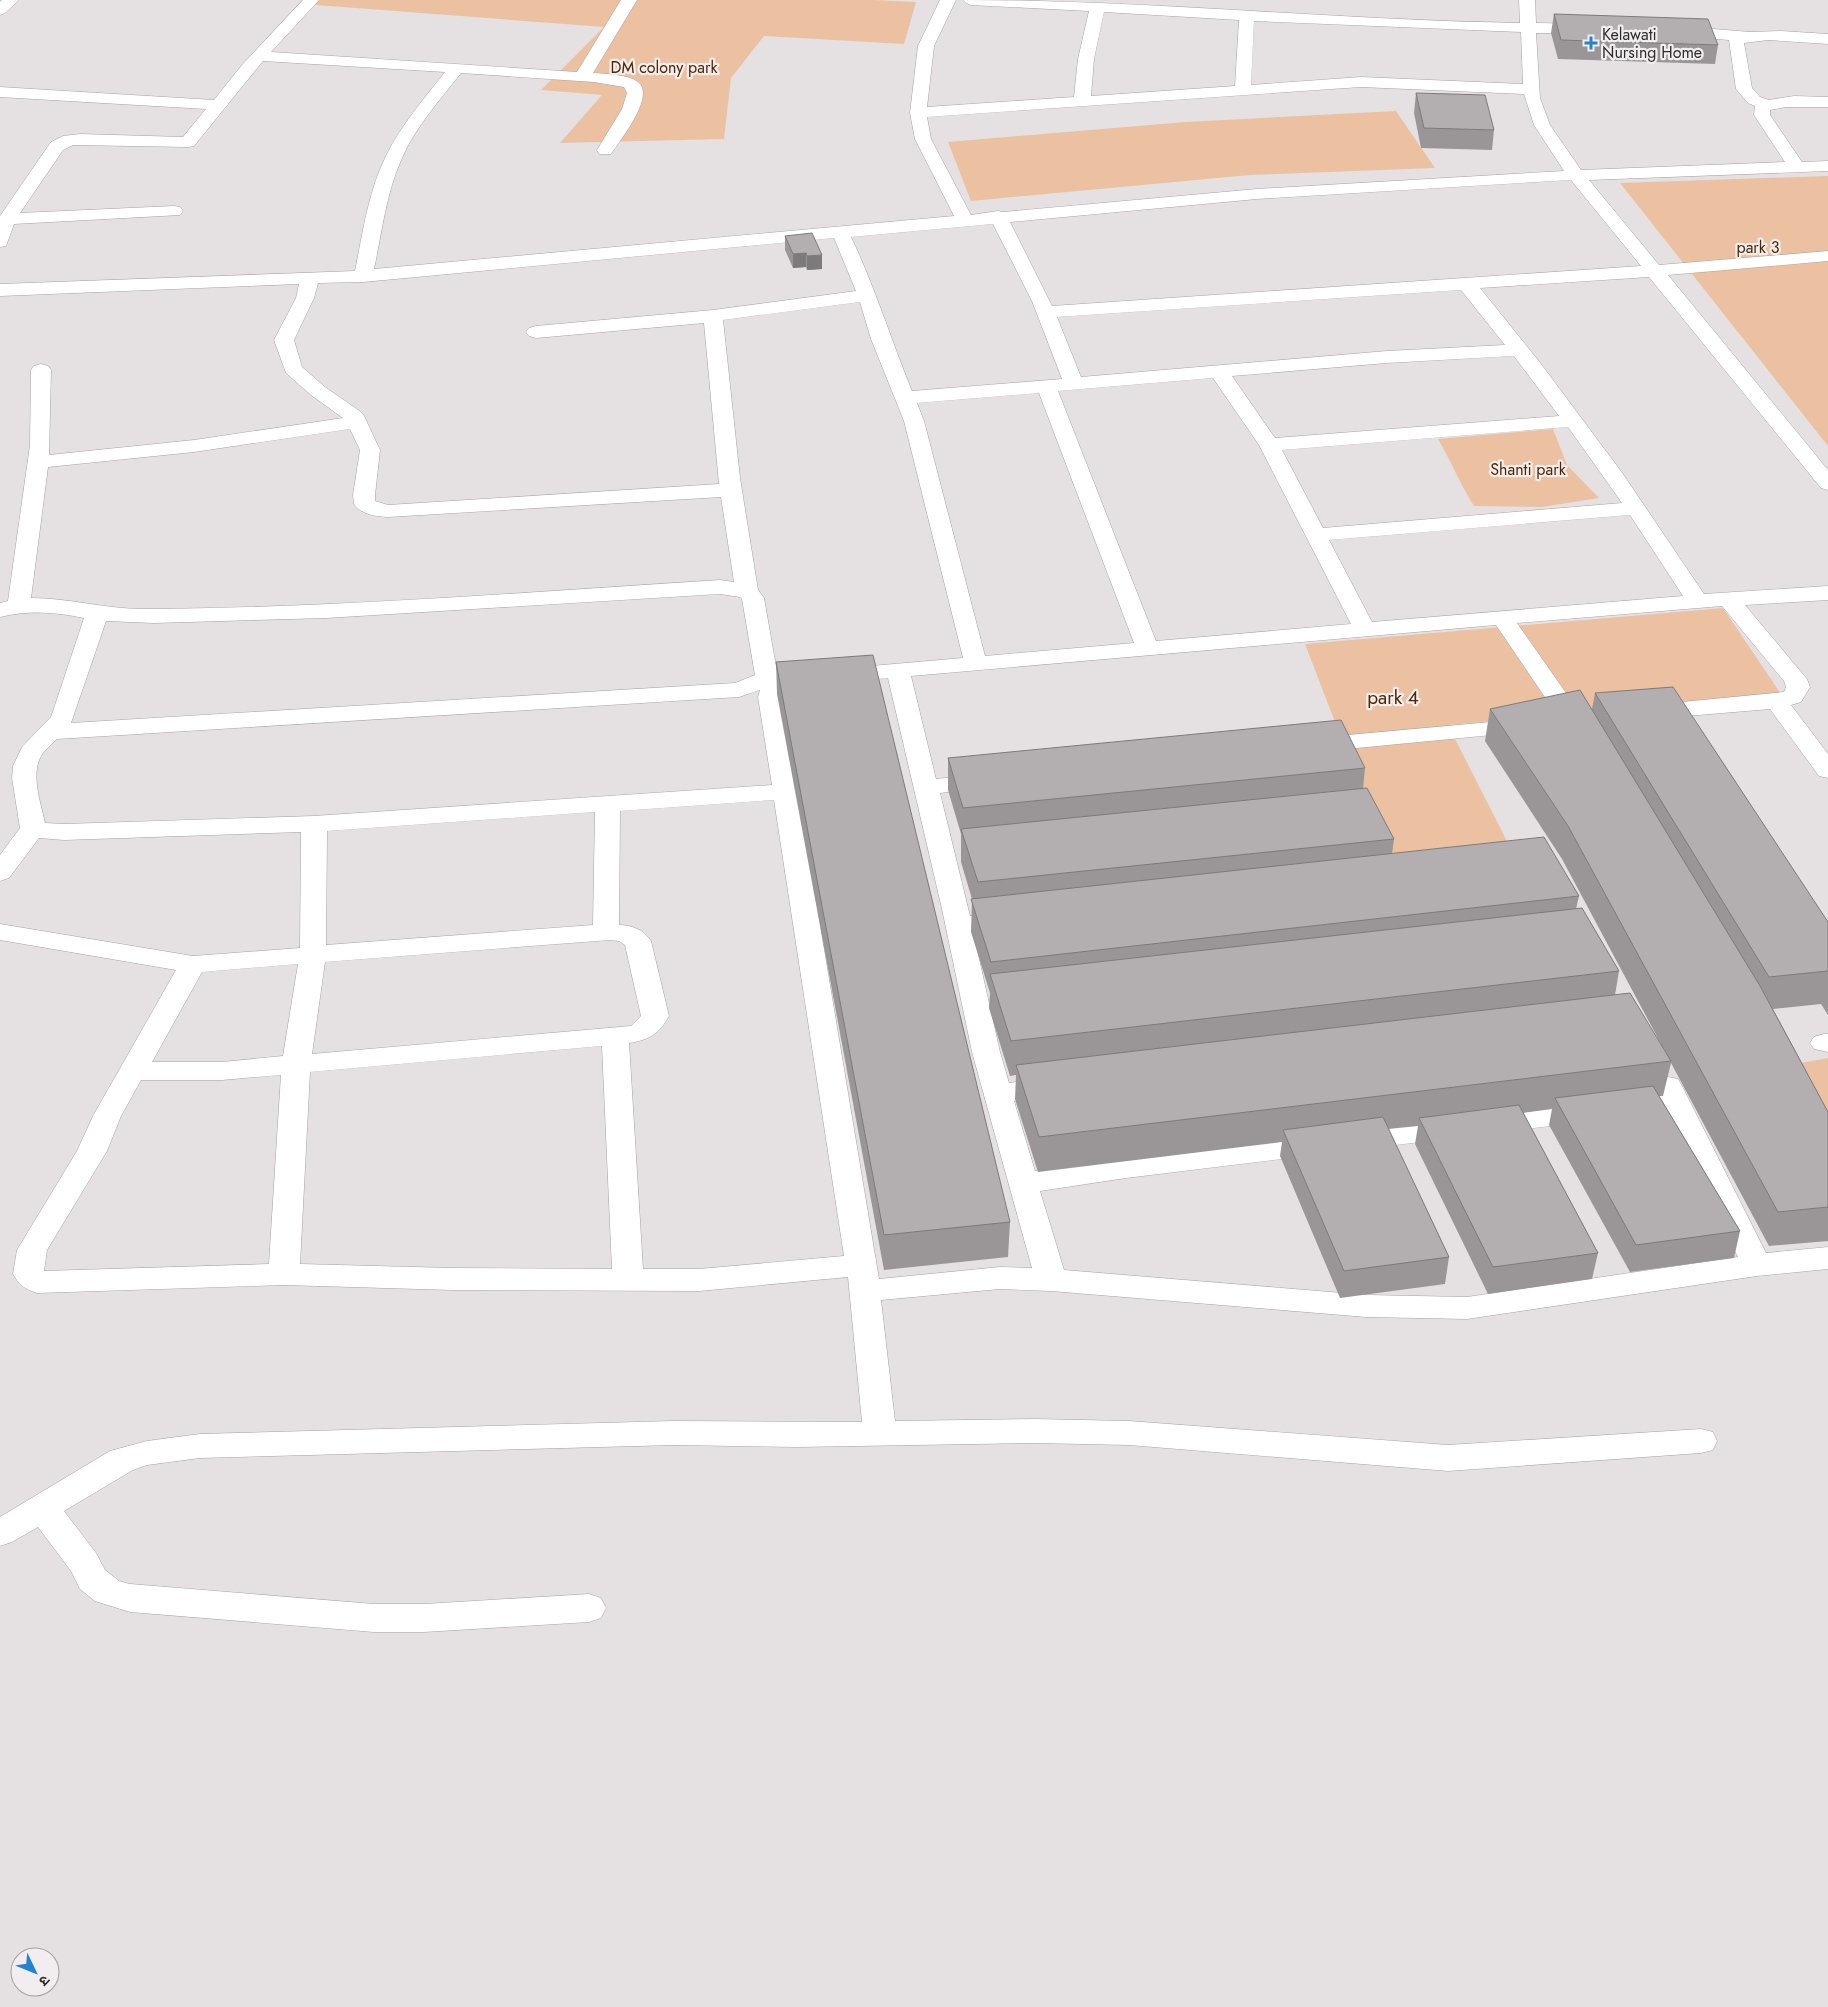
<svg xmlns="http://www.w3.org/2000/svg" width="1828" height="2007" font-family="Jost,'Noto Sans Devanagari',sans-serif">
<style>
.green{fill:#ebc1a1}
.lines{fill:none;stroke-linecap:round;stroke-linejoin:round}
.minor-casing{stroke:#a5a2a2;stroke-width:1}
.minor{fill:#fff;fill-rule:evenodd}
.wall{fill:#9a9698}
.shaded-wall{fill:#7d7a7c}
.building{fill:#b3afb1;stroke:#7d7a7c}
.poi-dot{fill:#2483cf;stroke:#f2eeef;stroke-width:2}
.labels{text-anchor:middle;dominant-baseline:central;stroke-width:4.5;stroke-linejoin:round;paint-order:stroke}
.far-poi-label{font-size:16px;fill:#2d2c2c;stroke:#f2eeef;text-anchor:start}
.far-park-label{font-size:16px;fill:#4e2600;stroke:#f2eeef}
.park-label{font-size:19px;fill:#4e2600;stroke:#f2eeef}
</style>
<rect width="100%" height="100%" fill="#e5e1e2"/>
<g class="green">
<path d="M307,0h566l43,2 -12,42 -140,-8 -33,42 -7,61 -164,4 42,-48 -61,-5 63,-63 -301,-23z"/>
<path d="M1396,111l39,57 -185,7 -279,26 -23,-59 238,-20z"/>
<path d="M1828,176v270l-208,-263z"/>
<path d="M1553,429l14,36 32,33 -57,9 -68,-1c-14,-22 -23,-45 -36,-67z"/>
<path d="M1723,608l58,86 -333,31 66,130 -124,10 -85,-221z"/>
<path d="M1828,1058v80l-33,-74z"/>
</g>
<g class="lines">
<defs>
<g id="minor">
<path d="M2,0h17l-14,13 -5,2v-13z"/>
<path d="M303,0h16l-48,52 306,20 44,-72h16l-44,73c13,1 34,1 45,9 18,14 -18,58 -27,72h-12l-2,-4 25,-41 5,-16 -3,-6 -30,-5 -133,-9c-21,27 -45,53 -59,85 -16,35 -20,74 -28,111l580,-53 -39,-77 -5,-26 8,-67 22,-46h16l-22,46 -7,61 147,-10 4,-38 11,-48 -118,-6 -5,-2 -3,-3c187,0 371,20 557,23l-1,-23h16l1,23 53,1 5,2 3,3 -3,3 -5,2 -53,-1 4,65 10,27 31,45 204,-8 -31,-47 1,-9 -7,-3 -12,-14 -7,-49 -52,-4 -5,-2 -3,-3 3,-3 5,-2 73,6 31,-1 47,3v10l-60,-4 -24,3 8,45 8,9 9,3 25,-4 34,1v10h-42l-16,3v5l32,47 26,-1v10l-239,9 70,85 169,-14v10l-160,14 160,195v20l-7,-2 -172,-211 -169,11 61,76 82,110 81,120 124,-8v14l-83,5 62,74 3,8 -9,15 -10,3 37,49v24l-9,-2 -49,-67 -119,10 -8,-2 -4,-5 4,-5 8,-2 133,-13 2,-5 -2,-6 -62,-75 -205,17 72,103 -3,5 -9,2 -9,-2 -72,-106 -585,51 25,103 48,-5 9,2 3,5 -3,5 -53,7 30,123 37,-4 9,2 4,6 -4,6 -43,6 27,120 9,31 43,-6 10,2 4,7 -4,7 -48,8 21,70 91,-13 532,-64 -4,-8 4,-7 10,-2 10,2 4,7 84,167 62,-6v22l-71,7 -290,43 -101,-2 -315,-26 -51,-2 -119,11 14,121 139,-2 95,2 319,24 253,-16 12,3 4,9 -4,9 -12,3 -253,18 -319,-26 -95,-2 -236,4 -124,-2 -474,13 -53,7 -14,5 -69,41 32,42 9,17 14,11 11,3 244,20h50l165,-10 12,4 5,10 -5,10 -12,4 -165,10h-50l-244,-20 -35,-11 -15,-12 -9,-18 -33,-44 -26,15 -12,4v-29l110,-66 37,-10 53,-7 474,-13 188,1 -14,-145 -149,14 -247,-1 -168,-5 -247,8c-12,-4 -18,-8 -24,-19l4,-24 60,-99 16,-35 83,-146 -176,-30v-16l193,32 107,-8 1,-116 -237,8 -25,-2 -30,40 -9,3v-26l20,-27 -8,-50 1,-12 9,-19 29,-30 33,-99c-29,-6 -55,-8 -84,-1v-14l8,-2 22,-156 1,-75 3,-4 7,-2 7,2 3,4 -2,85 145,-15 149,-22 -32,-23 -25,-22 -12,-33 22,-42 3,-14 -299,12v-12l355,-13c8,-39 13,-79 31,-115 15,-31 38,-57 59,-84l-182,-11 -69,85 -6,1 -115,-2 -10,5 -43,63 154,-7 6,1 3,4 -3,4 -166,9 -8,22 -6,1v-31l51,-74 12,-6 17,-2 103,3 23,-28 -206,-12v-10l214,13 28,-35zM1104,12l135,8 -4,66 -144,10 3,-37zM1254,21l267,11 2,52 -162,-7 -110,8zM1361,87l163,7 10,31 30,46 -307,18 -254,23 -5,-1 -27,4 -40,-76 -4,-22zM1571,180l70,86 -589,40 -42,-84 247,-23zM993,224l39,77 30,78 -150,12c-21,-51 -37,-104 -61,-154zM834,238l22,53 -143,19 -177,16 -7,2 -3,4 3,4 7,2 168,-15 15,161 -331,21 -13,-4v-6l5,-45 -16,-34 -3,-4 -36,-25 -23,-20 -8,-27 20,-42 4,-15 45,-1zM1461,290l44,55 -118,6 -306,26 -24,-60zM860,302l11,37 33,82 59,237 -184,16 -2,-2 -13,-74 -6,-8 -18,-112 -17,-158zM1514,356l45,60 -284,22 -43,-62 155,-13zM1213,378l46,67 92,179 -195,17 -98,-250zM1039,393l95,250 -149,13 -61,-235 -7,-18zM1568,427l54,76 -299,25 -41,-78zM350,429l10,21 -7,45 1,9c8,11 21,12 34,13l333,-20 13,85 -14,-2c-192,12 -384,28 -577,29 -38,0 -74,-11 -112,-11l17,-131 146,-15zM1630,515l53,81 -311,26 -43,-82zM720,594l20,3 2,2 13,76 -20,8 -664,40 35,-102 48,2 172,-5zM888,678l54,231 30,143 60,216 -32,-1 -121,12 -97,-582 3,-10zM760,690l-2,7 14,88 -458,31 -250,8 -19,-1c-4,-20 -16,-51 -2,-70 4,-5 9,-9 14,-14l682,-42zM774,800l70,456 -145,13h-56l-14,-226c20,-3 30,-9 40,-27l-18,-75c-7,-11 -19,-16 -32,-16l1,-114zM595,812l-2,113 -267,20 1,-114zM610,940l9,1 6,4 16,71 -10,10 -319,28 13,-92zM298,964l-15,92 -61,6h-70l50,-90zM602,1046l10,223 -160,-1 -152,-4 10,-192zM281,1075l-12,189 -225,7 3,-21 60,-99 14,-35 20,-36h81zM1666,1112l72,145 -271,40 -101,-2 -302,-25 -24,-79 86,-13z"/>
<path d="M1524,719l9,2 3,5 -3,5 -218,21 -9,-2 -3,-5 3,-5 9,-2z"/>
<path d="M1824,1034h4v18l-14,-3 -4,-6 4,-6z"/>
</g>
</defs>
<use href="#minor" class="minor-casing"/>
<use href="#minor" class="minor"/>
</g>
<g class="wall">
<path d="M1554,14l164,31 -3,19 -157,-5 -7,-26z"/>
<path d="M1416,93l78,37 -2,20 -71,-2 -7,-35z"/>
<path d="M785,236l37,19v14l-15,1 -1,-3 -13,1 -8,-18z"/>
<path d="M776,662l234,560 -2,35 -124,13 -107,-576z"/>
<path d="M1595,693l233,229v93l-7,-11 -48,5 55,103v129l-59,5 -98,-183 -8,33h-4l81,135 -6,27 -104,14 -81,-147 3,-16 -29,4 75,140 -6,26 -104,15 -73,-150 3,-18 -30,3 61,128 -4,27 -105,14 -60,-142 2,-14 -244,30 -23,-73 1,-24 -6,1 -21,-68 1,-15 -19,-61 1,-33 -11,-37v-28l-13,-44v-32l417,10 -2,21 31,50 -2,15 187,42 -3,13 43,62 -4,24 46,49 -99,-185 -77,-118 5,-32h102z"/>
</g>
<g class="shaded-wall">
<path d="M806,253v14l-13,1v-14z"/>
<path d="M822,255v14l-15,1v-14z"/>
</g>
<g class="building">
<path d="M1554,14l154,5 10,26 -157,-5z"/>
<path d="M1416,93l69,2 9,35 -70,-2z"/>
<path d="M812,233l10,22 -15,1 -1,-3 -13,1 -8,-18z"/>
<path d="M873,655l137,567 -126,13 -108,-573z"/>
<path d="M1673,687l155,235v49l-59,6 -174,-284z"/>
<path d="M1580,690l180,296 68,126v95l-50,5 -210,-386 -78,-117z"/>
<path d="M1341,720l24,48 -402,40 -15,-50z"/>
<path d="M1367,788l27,51 -416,43 -17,-53z"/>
<path d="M1544,837l35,59 -588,66 -20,-63z"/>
<path d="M1582,908l37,63 -608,70 -21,-67z"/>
<path d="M1630,993l41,68 -632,76 -23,-72z"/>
<path d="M1653,1086l87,145 -104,14 -81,-147z"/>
<path d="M1519,1105l79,148 -105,14 -74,-149z"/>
<path d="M1383,1117l66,140 -105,14 -61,-141z"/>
</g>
<path class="poi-dot" d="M1588.5 35.5h5v5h5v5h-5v5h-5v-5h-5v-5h5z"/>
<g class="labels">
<g class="far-poi-label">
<text x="1602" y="34">Kelawati<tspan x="1602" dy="18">Nursing Home</tspan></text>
</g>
<g class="far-park-label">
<text x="664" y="67">DM colony park</text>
<text x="1758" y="247">park 3</text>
<text x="1528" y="469">Shanti park</text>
</g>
<g class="park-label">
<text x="1393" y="697">park 4</text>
</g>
</g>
<g transform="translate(35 1972) rotate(133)"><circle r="24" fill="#f2eeef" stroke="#a3a0a1"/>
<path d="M0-4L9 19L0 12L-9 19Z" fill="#2483cf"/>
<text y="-8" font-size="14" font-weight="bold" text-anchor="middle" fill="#2d2c2c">उ</text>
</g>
</svg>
